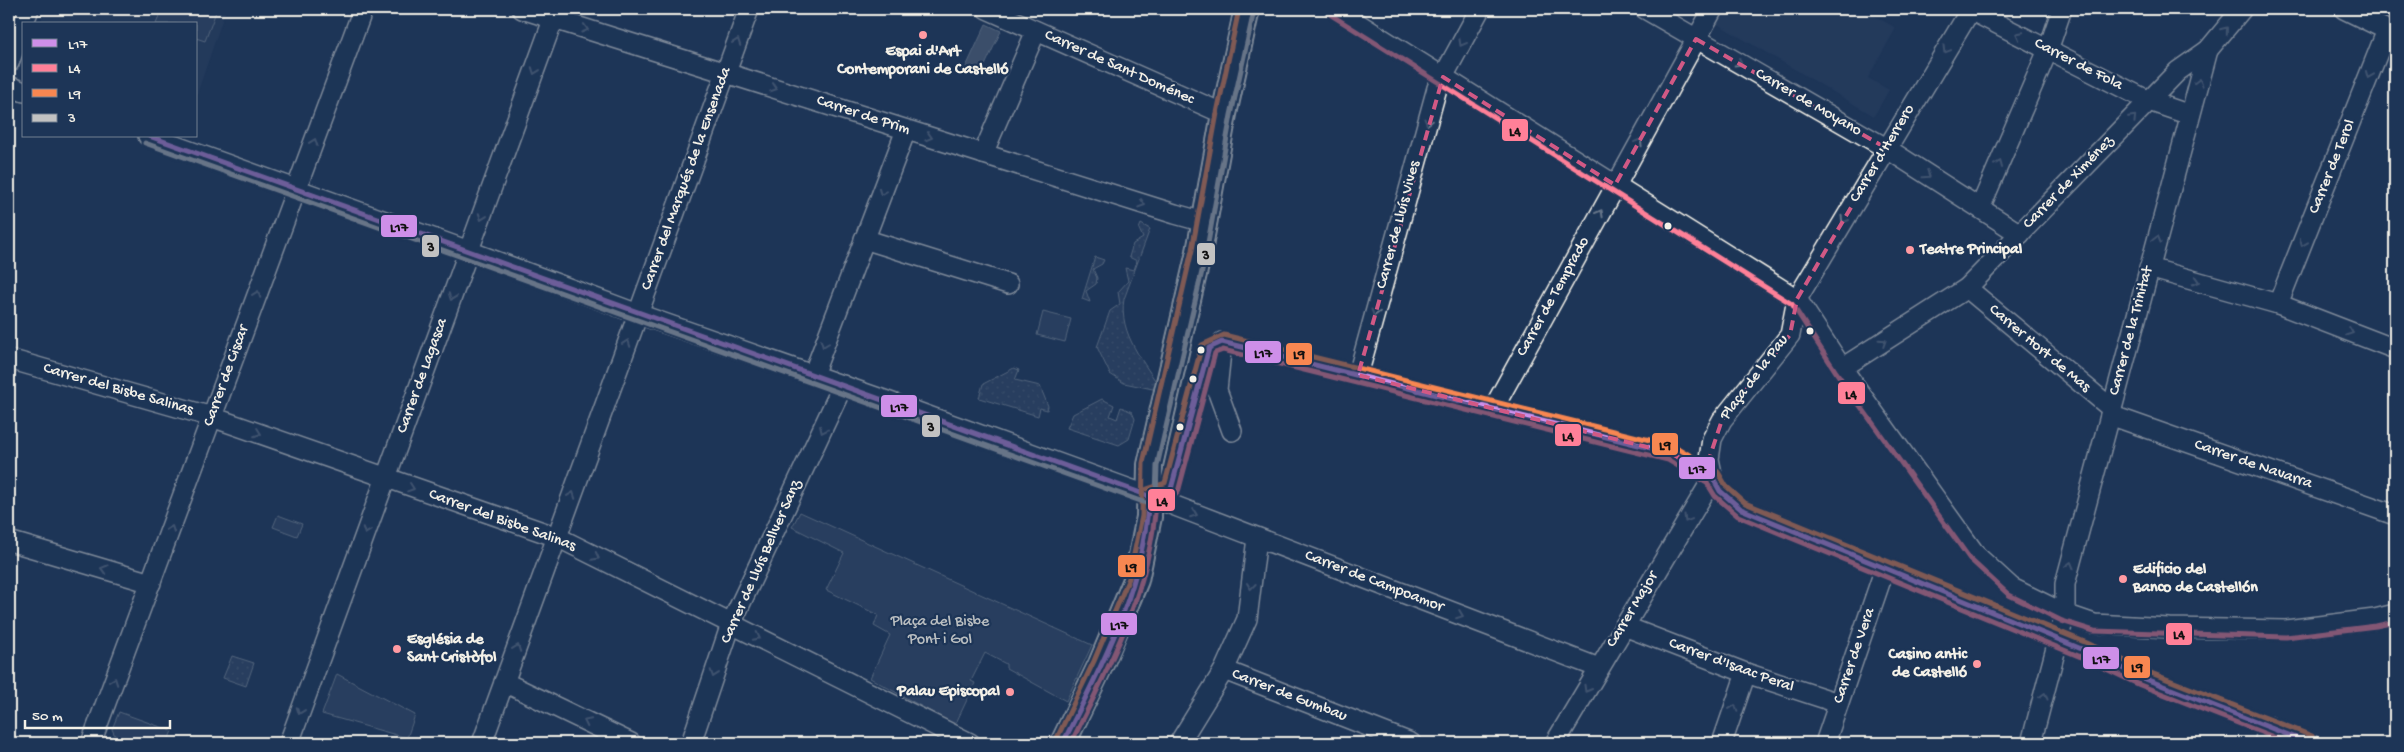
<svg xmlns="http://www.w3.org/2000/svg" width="2404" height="752" font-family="'Gochi Hand',sans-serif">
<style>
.built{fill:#2a4060}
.green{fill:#354a67;stroke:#949ea8}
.garden{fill:url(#garden-dots);stroke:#949ea8}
.water{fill:#5e6d82;stroke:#9aa2ab}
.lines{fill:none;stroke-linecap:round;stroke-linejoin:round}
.minor-casing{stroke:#f4f1e8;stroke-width:22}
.major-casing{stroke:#f4f1e8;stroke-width:28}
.minor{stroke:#1d3557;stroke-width:19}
.major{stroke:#1d3557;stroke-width:24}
.bus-1-casing{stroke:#1d3557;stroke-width:9}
.bus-2-casing{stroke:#1d3557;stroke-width:9}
.bus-3-casing{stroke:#1d3557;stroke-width:9}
.bus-4-casing{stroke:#1d3557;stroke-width:9}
.bus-1{stroke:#ce8fe9;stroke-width:5}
.bus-2{stroke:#ff8098;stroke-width:5}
.bus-3{stroke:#f88751;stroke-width:5}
.bus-4{stroke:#c2c2c2;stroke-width:5}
.oneway{stroke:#68778a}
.marked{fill:none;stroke:#d15985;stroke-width:4;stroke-dasharray:10 6;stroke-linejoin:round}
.poi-dot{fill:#ff9aa2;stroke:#1d3557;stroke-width:2}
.bus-dot{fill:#f4f1e8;stroke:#1d3557;stroke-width:2}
.labels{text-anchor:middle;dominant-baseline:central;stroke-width:4.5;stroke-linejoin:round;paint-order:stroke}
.poi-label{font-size:16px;font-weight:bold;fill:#f4f1e8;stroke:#1d3557;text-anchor:start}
.street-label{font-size:16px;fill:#f4f1e8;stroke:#1d3557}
.park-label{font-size:16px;fill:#bbbfc1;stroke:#1d3557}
.line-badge{stroke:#1d3557;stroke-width:2}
.pale-badge-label{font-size:14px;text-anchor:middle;font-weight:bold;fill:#111}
</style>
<defs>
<pattern id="garden-dots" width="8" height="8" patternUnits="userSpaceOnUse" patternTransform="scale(1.25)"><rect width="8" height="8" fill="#354a67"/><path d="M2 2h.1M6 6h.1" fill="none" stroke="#53657d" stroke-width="1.8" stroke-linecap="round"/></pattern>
</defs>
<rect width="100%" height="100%" fill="#1d3557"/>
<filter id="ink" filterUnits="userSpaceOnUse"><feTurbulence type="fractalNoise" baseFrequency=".02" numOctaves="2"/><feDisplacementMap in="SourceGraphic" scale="10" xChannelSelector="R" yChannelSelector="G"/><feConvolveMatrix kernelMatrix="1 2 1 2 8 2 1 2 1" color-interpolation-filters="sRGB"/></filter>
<g filter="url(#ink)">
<g class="built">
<path d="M45,9h181l-30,88v-73h-156z"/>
<path d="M1722,9h140l34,19 -28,50 21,12 -15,26 -160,-94z"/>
</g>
<g class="green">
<path d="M162,9h55l-12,32 -9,-3v-14h-40z"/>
<path d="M1043,312l28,7 -6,23 -28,-7z"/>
<path d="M800,512l292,133 -26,56 -60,-33v-4l-21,-11 -14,28 4,2 -20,42 -85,-47 20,-43 -16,-9 4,-11 -52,-25 18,-37 -52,-26z"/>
<path d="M278,515l24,9 -5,12 -24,-9z"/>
<path d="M337,674l78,41 -8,23 -85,-24z"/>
<path d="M119,712l53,19 -5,12h-25l-27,-7 -3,-7z"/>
</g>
<g class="garden">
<path d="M1141,224l9,5 -26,70c-6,35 21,64 38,92l-38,-8 -14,-9 -13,-27 13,-36 10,-7 -2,-12 10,-11 -3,-13 9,2 3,-9 -8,-4 4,-13 10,-6 -4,-9z"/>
<path d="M1095,257l9,3 -2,4 -9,5 4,9 -1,6 -10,7 4,11 -8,-3z"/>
<path d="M1014,368l5,2 -4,10 25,6 8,20 -1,4 -7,-2 -2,8 -59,-18 4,-14z"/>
<path d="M1102,399l12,6 -4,11 7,3 4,-12 11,5 3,7 -6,20 -10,6 -52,-17 6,-14z"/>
<path d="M232,656l22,7 -8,23 -23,-8z"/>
</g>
<path class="water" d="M986,24l15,7 -20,43 -15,-7z"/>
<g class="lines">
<defs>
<g id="minor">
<path d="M522,9l653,205 29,8"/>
<path d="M987,9l237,105"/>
<path d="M1335,9l462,290 45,69 134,187 36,33 53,26 29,10 75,4 117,2 89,-11 20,-5"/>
<path d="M1645,9l241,139 134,86"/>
<path d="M1968,9l181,92 41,14"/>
<path d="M1971,9l-174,290 -7,36 -68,85 -10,19 -3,20 4,19 7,13 21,18 343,141 59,28 166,65"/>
<path d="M2344,9l51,25"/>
<path d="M9,63l20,-54"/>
<path d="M9,86l15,6"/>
<path d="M148,136l321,115 169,63 246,86 265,96 450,172"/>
<path d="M983,154l53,-123"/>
<path d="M1980,208l68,-158 14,-41"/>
<path d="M864,239l144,45"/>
<path d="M2149,268l129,36 117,45"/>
<path d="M1967,288l145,121"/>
<path d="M2278,304l109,-274"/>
<path d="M9,359l203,58 345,120 413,206"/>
<path d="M1842,368l125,-80 211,-217 30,-21 34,-41"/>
<path d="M813,375l93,-245"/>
<path d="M1358,375l79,-287 43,-79"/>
<path d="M1493,409l220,-400"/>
<path d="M2110,415l285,100"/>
<path d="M1232,431l-15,-41 5,-48 449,111 42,25"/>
<path d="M9,541l142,42"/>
<path d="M1624,626l122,47 92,30"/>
<path d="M1224,670l187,73"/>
<path d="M504,682l127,61"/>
<path d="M91,743l272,-734"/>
<path d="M289,743l268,-734"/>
<path d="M482,743l267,-734"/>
<path d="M691,743l40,-119 112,-239"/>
<path d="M1179,743l45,-73 23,-51 10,-81"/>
<path d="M1555,743l158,-265"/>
<path d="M1722,743l24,-70"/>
<path d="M1825,743l60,-175"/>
<path d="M2031,743l34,-129v-30l143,-534"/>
<path d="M2264,743l5,-17"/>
</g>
<path id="major" d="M1063,743l38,-79 35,-84 13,-63 1,-52 49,-213 25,-138 23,-105"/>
</defs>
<use href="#minor" class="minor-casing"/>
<use href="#major" class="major-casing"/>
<use href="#minor" class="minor"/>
<use href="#major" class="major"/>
<defs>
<g id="bus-1">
<path d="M149,136l1000,360"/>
<path d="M1149,496l22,-7 38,-141 13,-6 449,111 42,25 7,13 21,18 343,141 59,28 166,65"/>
<path d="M1063,743c41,-83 80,-153 86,-247"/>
</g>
<g id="bus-2">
<path d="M1331,15l461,289 44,68 134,187 39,36 53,26 32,10 192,6 90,-11 19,-4"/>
<path d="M1071,743c39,-78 79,-153 85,-241l18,-6 4,-4 37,-139 8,-3 445,110 39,23 8,13 23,20 343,141 59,28 149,58"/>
</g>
<g id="bus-3">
<path d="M1147,489l18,-6 37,-138 22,-10 450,111 44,26 8,14 19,17 342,140 59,28 166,65"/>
<path d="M1056,740l38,-79 35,-83 13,-62 1,-53 49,-213 25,-137 22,-104"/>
</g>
<g id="bus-4">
<path d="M145,143l1001,360"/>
<path d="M1156,496l1,-30 49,-212 25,-139 23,-104"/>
</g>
</defs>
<use href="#bus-1" class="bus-1-casing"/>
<use href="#bus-2" class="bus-2-casing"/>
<use href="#bus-3" class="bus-3-casing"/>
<use href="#bus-4" class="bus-4-casing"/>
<use href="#bus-1" class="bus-1"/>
<use href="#bus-2" class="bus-2"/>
<use href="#bus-3" class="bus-3"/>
<use href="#bus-4" class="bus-4"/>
</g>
<defs><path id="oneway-chevron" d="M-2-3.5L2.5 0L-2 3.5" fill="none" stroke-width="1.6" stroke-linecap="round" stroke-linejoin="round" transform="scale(1.25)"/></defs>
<g class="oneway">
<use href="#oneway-chevron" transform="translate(585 29) rotate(17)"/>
<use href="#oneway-chevron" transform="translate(2225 30) rotate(-51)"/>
<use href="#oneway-chevron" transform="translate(2019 35) rotate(-153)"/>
<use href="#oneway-chevron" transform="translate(737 42) rotate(-70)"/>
<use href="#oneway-chevron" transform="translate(1462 43) rotate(119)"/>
<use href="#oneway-chevron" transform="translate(1946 50) rotate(121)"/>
<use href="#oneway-chevron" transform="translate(1739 63) rotate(30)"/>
<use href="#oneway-chevron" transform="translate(535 71) rotate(110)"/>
<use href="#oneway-chevron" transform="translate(2369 75) rotate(112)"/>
<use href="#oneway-chevron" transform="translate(2199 82) rotate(-74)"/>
<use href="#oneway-chevron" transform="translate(774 88) rotate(18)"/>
<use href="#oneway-chevron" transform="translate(2133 118) rotate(-46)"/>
<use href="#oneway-chevron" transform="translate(1428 122) rotate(105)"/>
<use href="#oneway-chevron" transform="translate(929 137) rotate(17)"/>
<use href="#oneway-chevron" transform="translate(314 142) rotate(-70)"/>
<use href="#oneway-chevron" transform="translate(1639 142) rotate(-61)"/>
<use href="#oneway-chevron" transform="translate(1999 164) rotate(-67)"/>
<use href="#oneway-chevron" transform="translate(1927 175) rotate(33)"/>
<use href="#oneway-chevron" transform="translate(882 192) rotate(111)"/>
<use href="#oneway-chevron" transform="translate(1142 204) rotate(18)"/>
<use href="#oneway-chevron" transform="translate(1600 213) rotate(-61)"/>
<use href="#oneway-chevron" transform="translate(482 217) rotate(110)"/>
<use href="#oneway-chevron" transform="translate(1844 220) rotate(120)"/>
<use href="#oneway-chevron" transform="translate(2157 239) rotate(-75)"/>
<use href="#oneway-chevron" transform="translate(2303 243) rotate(112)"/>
<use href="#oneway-chevron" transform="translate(2196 281) rotate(16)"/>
<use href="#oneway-chevron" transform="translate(257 294) rotate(-70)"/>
<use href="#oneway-chevron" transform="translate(452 297) rotate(110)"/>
<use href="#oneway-chevron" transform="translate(1375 313) rotate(105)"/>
<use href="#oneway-chevron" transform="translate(2350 332) rotate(21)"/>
<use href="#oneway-chevron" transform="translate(1883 342) rotate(-33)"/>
<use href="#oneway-chevron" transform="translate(627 343) rotate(-70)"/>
<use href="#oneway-chevron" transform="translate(824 344) rotate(111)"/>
<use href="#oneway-chevron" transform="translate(823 430) rotate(115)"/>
<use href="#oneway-chevron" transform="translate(258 433) rotate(20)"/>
<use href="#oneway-chevron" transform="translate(411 488) rotate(19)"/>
<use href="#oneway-chevron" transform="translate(572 495) rotate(-70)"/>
<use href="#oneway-chevron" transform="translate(1194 514) rotate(21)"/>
<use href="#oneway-chevron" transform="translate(1687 519) rotate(121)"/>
<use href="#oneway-chevron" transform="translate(171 529) rotate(-70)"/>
<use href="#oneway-chevron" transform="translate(366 531) rotate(110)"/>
<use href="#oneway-chevron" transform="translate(596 557) rotate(27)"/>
<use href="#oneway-chevron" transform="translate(2070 565) rotate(-75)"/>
<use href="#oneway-chevron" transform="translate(104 569) rotate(-164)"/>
<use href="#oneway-chevron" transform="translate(1251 586) rotate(97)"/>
<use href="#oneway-chevron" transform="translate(1460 615) rotate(21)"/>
<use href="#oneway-chevron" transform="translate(757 637) rotate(26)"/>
<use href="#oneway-chevron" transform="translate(517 648) rotate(-70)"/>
<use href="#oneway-chevron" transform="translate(714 674) rotate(109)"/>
<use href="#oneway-chevron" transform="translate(114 681) rotate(-70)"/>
<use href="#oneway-chevron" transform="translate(1587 689) rotate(120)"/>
<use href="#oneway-chevron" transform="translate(2044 696) rotate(-75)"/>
<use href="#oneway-chevron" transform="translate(1734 708) rotate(-71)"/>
<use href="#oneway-chevron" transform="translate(300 711) rotate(110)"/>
<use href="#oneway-chevron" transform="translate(587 722) rotate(-154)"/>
</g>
</g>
<path d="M0 0H2404V752H0ZM1696,39l190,109 -89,151 -7,36 -68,85 -13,39 4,19 -42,-25 -313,-78 85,-298 172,108z" fill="#1d3557" fill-opacity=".55" fill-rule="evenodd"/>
<path class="marked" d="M1696,39l190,109 -89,151 -7,36 -68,85 -13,39 4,19 -42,-25 -313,-78 85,-298 172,108z"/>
<g class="poi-dot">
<circle cx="923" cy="35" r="5"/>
<circle cx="1910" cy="250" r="5"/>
<circle cx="2123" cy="579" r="5"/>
<circle cx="397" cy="649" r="5"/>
<circle cx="1977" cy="664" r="5"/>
<circle cx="1010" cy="692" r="5"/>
</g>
<g class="bus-dot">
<circle cx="1668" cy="226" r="4.5"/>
<circle cx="1810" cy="331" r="4.5"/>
<circle cx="1201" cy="350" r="4.5"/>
<circle cx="1193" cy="379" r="4.5"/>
<circle cx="1180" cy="427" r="4.5"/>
</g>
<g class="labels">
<g class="poi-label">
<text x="923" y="52" text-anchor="middle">Espai d'Art<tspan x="923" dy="18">Contemporani de Castelló</tspan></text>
<text x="1920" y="250">Teatre Principal</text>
<text x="2133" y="570">Edificio del<tspan x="2133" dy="18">Banco de Castellón</tspan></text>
<text x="407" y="640">Església de<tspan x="407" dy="18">Sant Cristòfol</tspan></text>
<text x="1967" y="655" text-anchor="end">Casino antic<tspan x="1967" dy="18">de Castelló</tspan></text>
<text x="1000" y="692" text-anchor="end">Palau Episcopal</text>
</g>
<g class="street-label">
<text transform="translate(2078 65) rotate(27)">Carrer de Fola</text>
<text transform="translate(1119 68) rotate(24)">Carrer de Sant Doménec</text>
<text transform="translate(1808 103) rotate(30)">Carrer de Moyano</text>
<text transform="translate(863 116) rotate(18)">Carrer de Prim</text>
<text transform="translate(1883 154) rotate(-59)">Carrer d'Herrero</text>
<text transform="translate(2333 167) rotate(-68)">Carrer de Terol</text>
<text transform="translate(687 179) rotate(-70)">Carrer del Marqués de la Ensenada</text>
<text transform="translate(2069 183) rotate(-46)">Carrer de Ximénez</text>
<text transform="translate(1399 225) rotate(-75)">Carrer de Lluís Vives</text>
<text transform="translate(1554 297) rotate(-61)">Carrer de Temprado</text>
<text transform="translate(2132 331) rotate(-75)">Carrer de la Trinitat</text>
<text transform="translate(2039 349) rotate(40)">Carrer Hort de Mas</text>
<text transform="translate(227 376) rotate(-70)">Carrer de Ciscar</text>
<text transform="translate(423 376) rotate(-70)">Carrer de Lagasca</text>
<text transform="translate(1755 378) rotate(-53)">Plaça de la Pau</text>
<text transform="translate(118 390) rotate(16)">Carrer del Bisbe Salinas</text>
<text transform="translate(2253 465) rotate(19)">Carrer de Navarra</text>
<text transform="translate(502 521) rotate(20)">Carrer del Bisbe Salinas</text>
<text transform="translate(762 562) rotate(-66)">Carrer de Lluís Bellver Sanz</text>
<text transform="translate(1374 582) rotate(21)">Carrer de Campoamor</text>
<text transform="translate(1633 610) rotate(-59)">Carrer Major</text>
<text transform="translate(1855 656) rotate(-71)">Carrer de Vera</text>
<text transform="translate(1731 666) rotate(20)">Carrer d'Isaac Peral</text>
<text transform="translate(1289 696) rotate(21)">Carrer de Gumbau</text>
</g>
<g class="park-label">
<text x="940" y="622">Plaça del Bisbe<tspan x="940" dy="18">Pont i Gol</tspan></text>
</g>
</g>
<g class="line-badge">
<rect x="1501" y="118" width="28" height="24" rx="5" fill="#ff8098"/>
<rect x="380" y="214" width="38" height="24" rx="5" fill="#ce8fe9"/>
<rect x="421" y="234" width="19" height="24" rx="5" fill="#c2c2c2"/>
<rect x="1196" y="242" width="20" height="24" rx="5" fill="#c2c2c2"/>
<rect x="1244" y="340" width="38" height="24" rx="5" fill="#ce8fe9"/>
<rect x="1285" y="342" width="28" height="24" rx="5" fill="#f88751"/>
<rect x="1837" y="381" width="29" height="24" rx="5" fill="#ff8098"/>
<rect x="880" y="394" width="38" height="24" rx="5" fill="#ce8fe9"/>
<rect x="921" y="414" width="20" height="24" rx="5" fill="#c2c2c2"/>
<rect x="1554" y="423" width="28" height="24" rx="5" fill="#ff8098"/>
<rect x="1651" y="432" width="28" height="24" rx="5" fill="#f88751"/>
<rect x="1678" y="456" width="38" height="24" rx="5" fill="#ce8fe9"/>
<rect x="1147" y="488" width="29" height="24" rx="5" fill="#ff8098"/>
<rect x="1117" y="554" width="29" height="24" rx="5" fill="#f88751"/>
<rect x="1100" y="612" width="38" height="24" rx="5" fill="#ce8fe9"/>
<rect x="2165" y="622" width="28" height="24" rx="5" fill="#ff8098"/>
<rect x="2082" y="646" width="38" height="24" rx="5" fill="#ce8fe9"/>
<rect x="2123" y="655" width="28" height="24" rx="5" fill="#f88751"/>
</g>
<g class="pale-badge-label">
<text x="1515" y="135">L4</text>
<text x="399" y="231">L17</text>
<text x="431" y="251">3</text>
<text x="1206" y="259">3</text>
<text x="1263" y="357">L17</text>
<text x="1299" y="358">L9</text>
<text x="1851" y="398">L4</text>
<text x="899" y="411">L17</text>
<text x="931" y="431">3</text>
<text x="1568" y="440">L4</text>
<text x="1665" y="449">L9</text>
<text x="1697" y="473">L17</text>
<text x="1162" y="505">L4</text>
<text x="1131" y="571">L9</text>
<text x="1119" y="629">L17</text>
<text x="2179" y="638">L4</text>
<text x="2101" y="663">L17</text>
<text x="2137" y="671">L9</text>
</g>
<rect width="2404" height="752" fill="none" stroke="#1d3557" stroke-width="30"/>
<rect x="15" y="15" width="2374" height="722" fill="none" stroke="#f4f1e8" stroke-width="2" filter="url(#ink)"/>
<rect x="22" y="22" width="175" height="115" fill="#1d3557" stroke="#738091"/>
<rect x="32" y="39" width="25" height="8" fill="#ce8fe9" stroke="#738091"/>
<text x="68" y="48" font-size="15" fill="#f4f1e8">L17</text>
<rect x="32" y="64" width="25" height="8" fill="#ff8098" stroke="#738091"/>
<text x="68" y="72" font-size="15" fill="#f4f1e8">L4</text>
<rect x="32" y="89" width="25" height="8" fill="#f88751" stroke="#738091"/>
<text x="68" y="98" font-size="15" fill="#f4f1e8">L9</text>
<rect x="32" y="114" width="25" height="8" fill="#c2c2c2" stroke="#738091"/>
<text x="68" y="122" font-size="15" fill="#f4f1e8">3</text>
<path d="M25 720v8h145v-8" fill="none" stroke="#f4f1e8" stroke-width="2.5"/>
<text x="32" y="720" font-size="15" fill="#f4f1e8" stroke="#1d3557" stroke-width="4" paint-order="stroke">50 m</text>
</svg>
